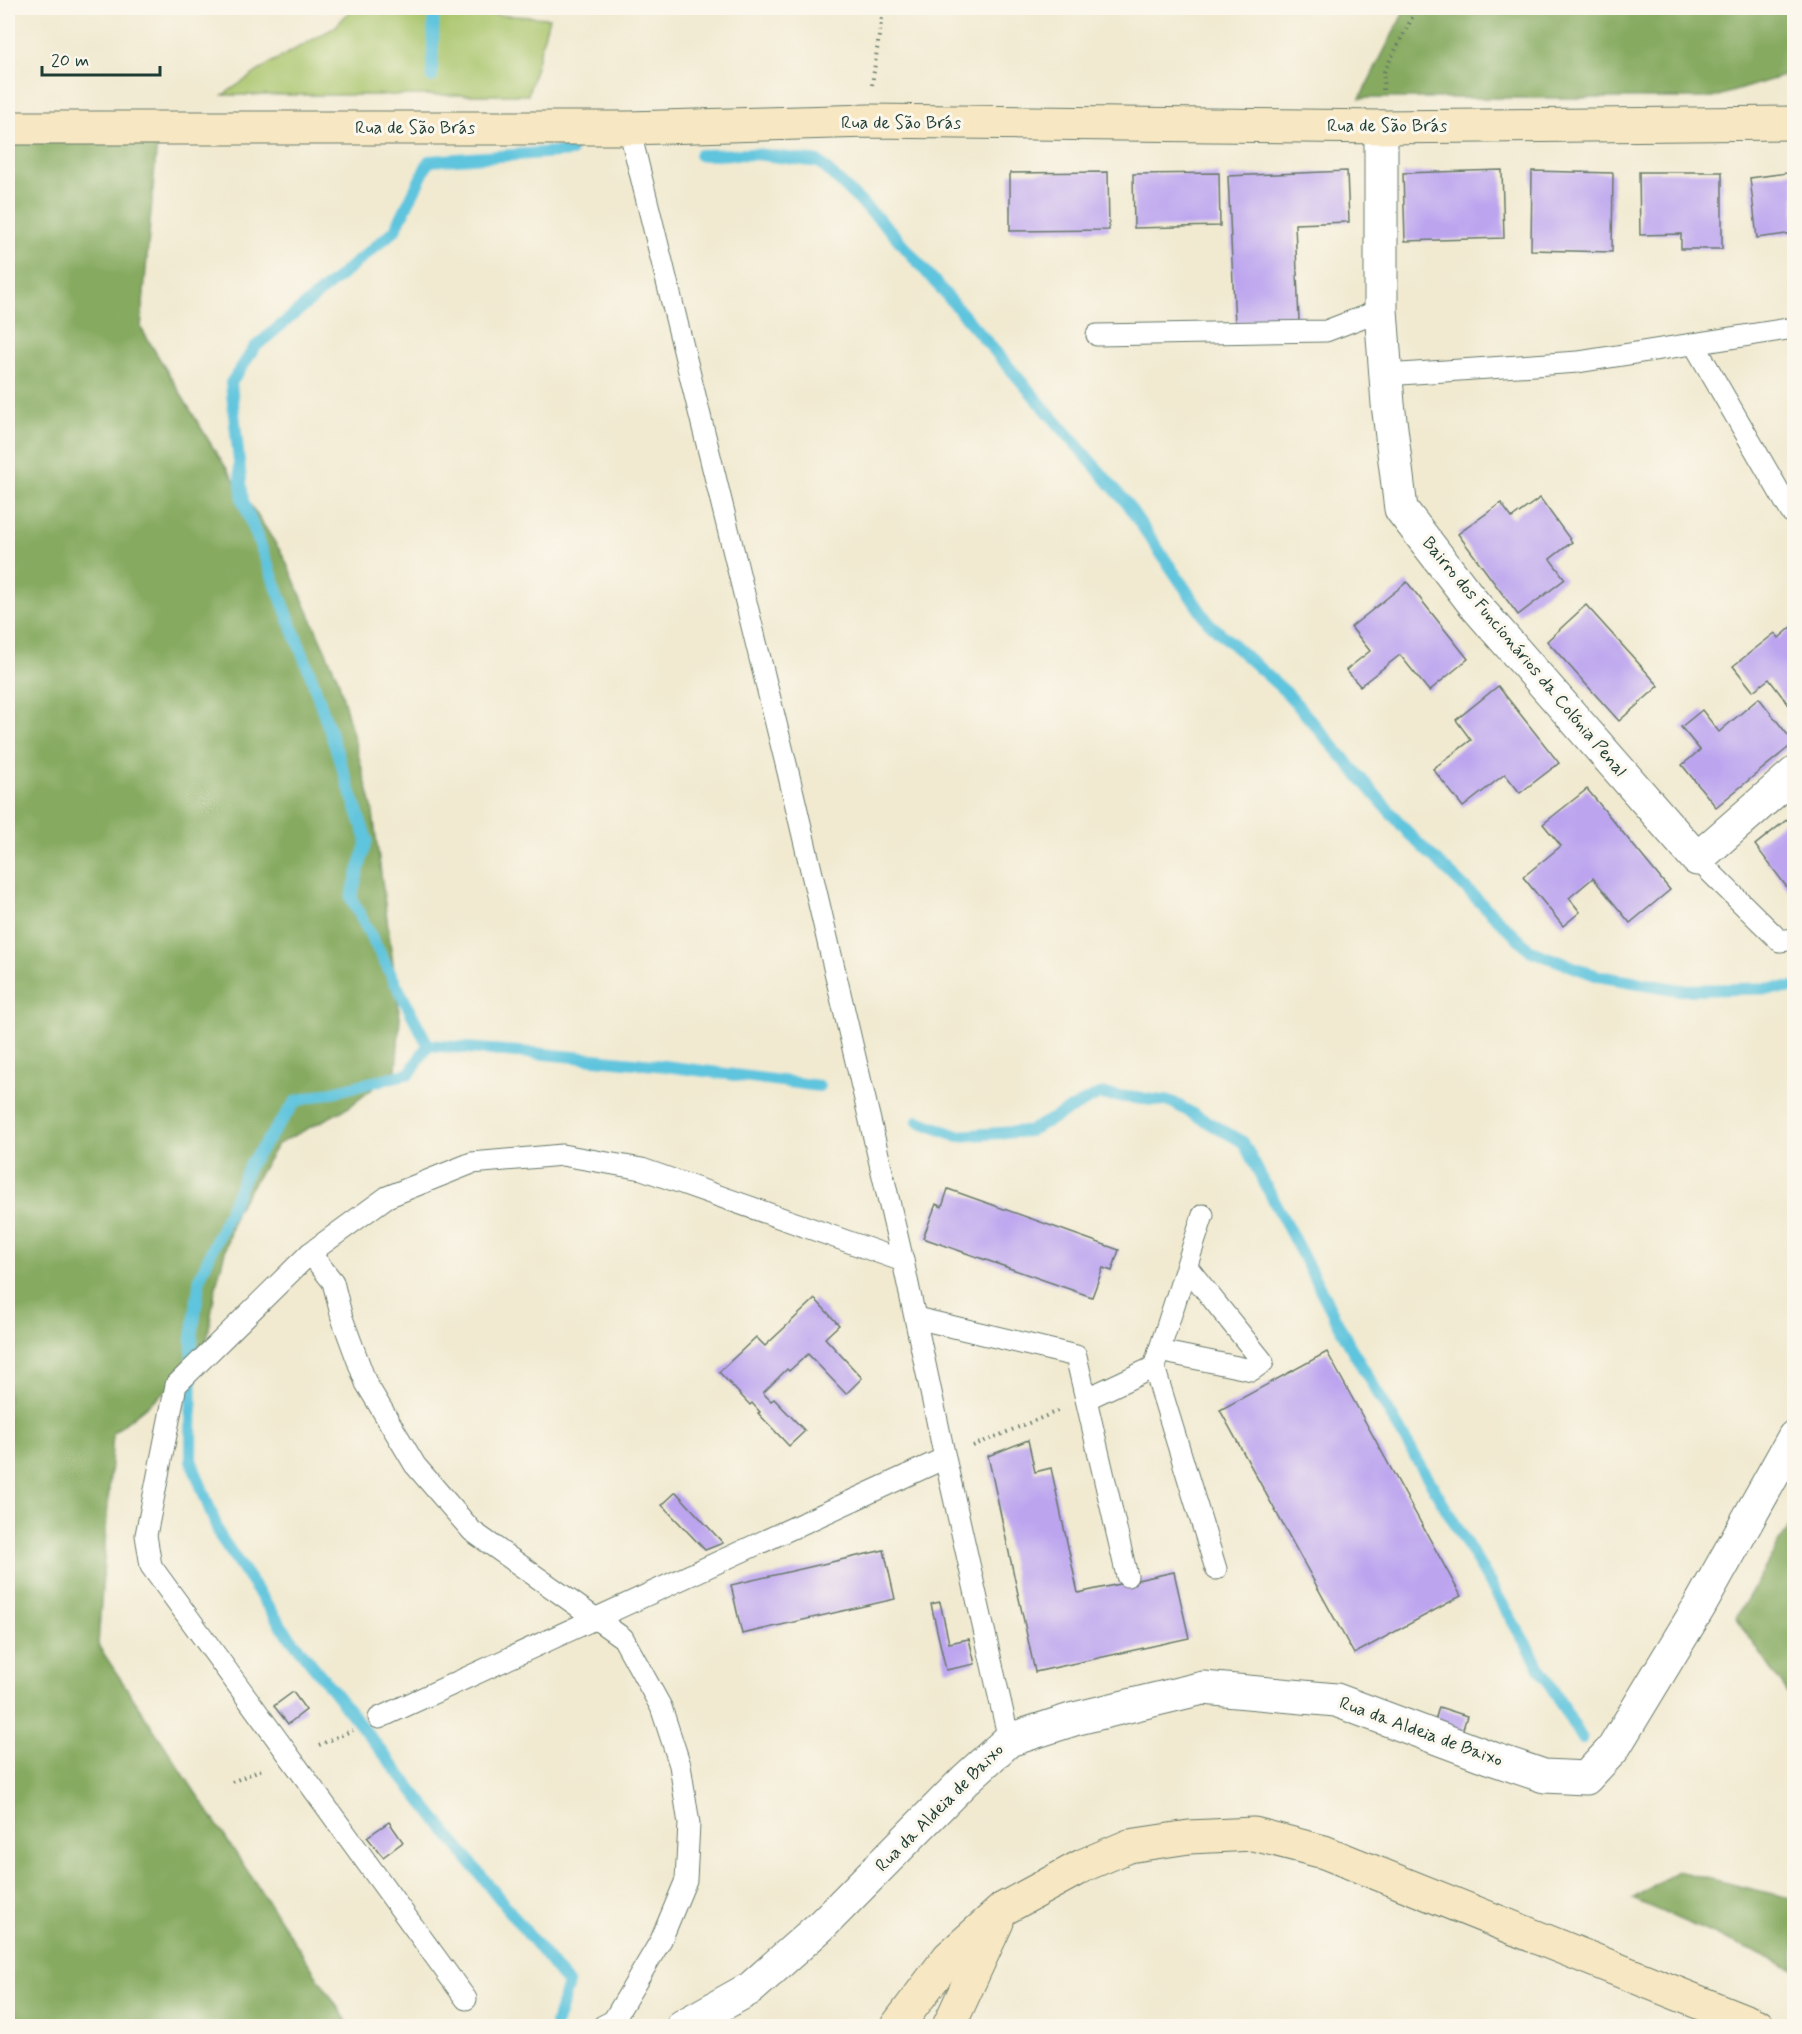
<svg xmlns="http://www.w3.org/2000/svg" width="1802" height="2034" font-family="Mynerve,sans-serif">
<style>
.green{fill:#a9c56c;stroke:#648150;stroke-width:1.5}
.forest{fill:#86aa60;stroke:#52744a;stroke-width:1.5}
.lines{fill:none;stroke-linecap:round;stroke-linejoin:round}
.stream{stroke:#5fc4dd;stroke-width:12}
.building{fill:#bca4ef}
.service-casing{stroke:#687a6b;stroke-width:23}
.minor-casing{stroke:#687a6b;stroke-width:35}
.secondary-casing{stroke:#687a6b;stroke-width:35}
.path{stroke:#687a6b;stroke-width:4;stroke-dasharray:1.5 4.5;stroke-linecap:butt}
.service{stroke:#fff;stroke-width:21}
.minor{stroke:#fff;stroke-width:33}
.secondary{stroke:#f7e8c3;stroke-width:33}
.labels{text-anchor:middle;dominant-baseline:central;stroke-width:6;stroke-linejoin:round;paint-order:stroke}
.street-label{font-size:18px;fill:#1f3d34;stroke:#fbf7ec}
</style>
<rect width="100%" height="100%" fill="#fbf7ec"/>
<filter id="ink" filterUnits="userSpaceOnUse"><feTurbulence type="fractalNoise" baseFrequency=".0167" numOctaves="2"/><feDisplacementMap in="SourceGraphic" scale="12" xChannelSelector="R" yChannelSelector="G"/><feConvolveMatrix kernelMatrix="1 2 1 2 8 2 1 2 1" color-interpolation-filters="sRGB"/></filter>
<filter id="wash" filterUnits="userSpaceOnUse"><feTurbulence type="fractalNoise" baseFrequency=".008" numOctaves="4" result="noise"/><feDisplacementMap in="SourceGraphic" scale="24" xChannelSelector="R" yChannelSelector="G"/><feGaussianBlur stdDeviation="1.35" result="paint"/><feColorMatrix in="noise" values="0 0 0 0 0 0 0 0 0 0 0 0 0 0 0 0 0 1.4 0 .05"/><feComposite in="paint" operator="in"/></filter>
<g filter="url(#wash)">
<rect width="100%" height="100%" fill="#f1ead1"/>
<path class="green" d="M353,8h139l3,7 54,3 -21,77h-305l49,-33 62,-34z"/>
<g class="forest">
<path d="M1406,8h388v49l-11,19 -71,22h-352z"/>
<path d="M8,141h149l-16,187 71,118 71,109 55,124 34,127 28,211 -4,53 -47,37 -71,37 -43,68 -20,78 -11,70 -91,73 -15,212 252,381h-342z"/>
<path d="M1794,1518v184l-58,-84z"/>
<path d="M1677,1871l117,28v70l-162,-70z"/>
</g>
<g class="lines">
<g class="stream">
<path d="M432,77l2,-69"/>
<path d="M571,151l-142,10 -34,69 -140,117 -24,36 12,118 67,172 57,167 -16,58 77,147 116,9 121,12 154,20"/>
<path d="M700,155l56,-1 63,8 70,67 236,272 83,121 79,71 124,143 120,115 67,25 82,14 114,-2"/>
<path d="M428,1045l-18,28 -114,28 -46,63 -50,113 -8,61 -1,122 29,76 62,91 286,357 -12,39"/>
<path d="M918,1121l40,15 71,-5 70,-37 73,8 71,40 107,204 232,393"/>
</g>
</g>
<g id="blocks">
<g class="building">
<path d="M1502,170l2,68 -99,3 -2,-68z"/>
<path d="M1347,171l2,51 -54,2 4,97 -64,4 -7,-149z"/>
<path d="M1532,171l81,2 -1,79 -81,-2z"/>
<path d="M1108,172l1,58 -99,1v-58z"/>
<path d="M1639,172h83v77h-41v-15l-41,1z"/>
<path d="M1794,172v61l-37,5 -7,-60z"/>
<path d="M1219,173l1,53 -86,2 -1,-54z"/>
<path d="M1540,498l32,44 -22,17 15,20 -47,36 -60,-81 43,-31 11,15z"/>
<path d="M1407,582l61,77 -39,32 -29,-36 -40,31 -14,-16 24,-19 -19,-24z"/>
<path d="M1586,605l73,81 -40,35 -72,-80z"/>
<path d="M1794,625v87l-25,-33 -16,12 -20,-25 42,-33 4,5z"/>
<path d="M1498,686l61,77 -39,30 -15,-19 -42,33 -30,-38 38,-29 -15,-20z"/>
<path d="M1759,698l35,45 -78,64 -34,-42 18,-15 -19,-23 21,-17 17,22z"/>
<path d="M1587,789l83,101 -40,33 -37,-45 -24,20 11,14 -17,14 -40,-49 38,-31 -18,-22z"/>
<path d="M1794,814v72l-5,4 -34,-45z"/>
<path d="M948,1189l171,61 -7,21 -9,-3 -11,29 -169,-59 13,-34 6,3z"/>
<path d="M815,1299l24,26 -14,13 37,40 -16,16 -38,-40 -19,17 -2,-2 -24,24 8,8 3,-2 31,32 -16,15 -31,-33 2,-1 -8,-9 -2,2 -31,-33 37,-35 9,9z"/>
<path d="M1327,1352l134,244 -107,58 -134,-244z"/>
<path d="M1028,1440l7,32 16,-4 27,125 96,-21 15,66 -154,34 -47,-216z"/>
<path d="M676,1492l47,51 -18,7 -43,-45z"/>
<path d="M884,1550l11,49 -153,35 -11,-49z"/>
<path d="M940,1602l9,41 20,-4 6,25 -29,6 -15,-66z"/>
<path d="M293,1692l13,18 -18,14 -14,-18z"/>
<path d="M1439,1707l28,9 -5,16 -28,-8z"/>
<path d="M389,1822l14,20 -20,15 -16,-20z"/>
</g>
</g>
</g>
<g filter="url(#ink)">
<use href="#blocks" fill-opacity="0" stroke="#687a6b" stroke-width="1.5"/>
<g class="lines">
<defs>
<g id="service">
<path d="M629,128l159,644 115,489 42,197 64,282"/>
<path d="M1097,335l229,-4 55,-21"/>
<path d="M1694,344l97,168 3,1"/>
<path d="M1386,375l192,-13 216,-34"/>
<path d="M1697,859l83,82 14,-2"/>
<path d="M310,1253l23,29 9,36 24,65 49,82 57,66 151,107 38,69 19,58 9,59 -3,56 -25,60 -48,81 -10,5"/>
<path d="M916,1318l160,38 51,220"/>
<path d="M1159,1351l93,19 11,-8 -76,-95"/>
<path d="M1154,1367l62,202"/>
<path d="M1086,1399l68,-32 49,-152"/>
<path d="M379,1718l566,-260"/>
<path d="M466,1999l-315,-433 -5,-31 30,-150 134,-132 77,-56 85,-34 90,-8 80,14 261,92"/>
</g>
<g id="minor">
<path d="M1381,127v183l7,94 13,105 73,95 223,255 97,-85"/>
<path d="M683,2026l68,-38 72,-64 142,-144 44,-40 65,-21 129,-31 133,12 155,58 53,18 42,2 27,-29 86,-142 95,-170"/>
</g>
<g id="secondary">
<path d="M8,128h621l240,-7 512,6 413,-4"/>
<path d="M897,2026l52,-69 54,-48 81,-44 45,-19 60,-9 65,-3 70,18 434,174"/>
<path d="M949,2026l48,-104"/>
</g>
</defs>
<use href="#service" class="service-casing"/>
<use href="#minor" class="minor-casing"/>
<use href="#secondary" class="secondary-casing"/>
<g class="path">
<path d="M872,85l11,-77"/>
<path d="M1383,90l1,-18 33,-64"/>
<path d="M973,1446l85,-35"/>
<path d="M319,1745l34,-15"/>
<path d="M232,1782l30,-13"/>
</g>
<use href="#service" class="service"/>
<use href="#minor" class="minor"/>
<use href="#secondary" class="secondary"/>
</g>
</g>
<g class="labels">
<g class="street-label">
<text x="901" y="123">Rua de São Brás</text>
<text x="1387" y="126">Rua de São Brás</text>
<text x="415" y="128">Rua de São Brás</text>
<text transform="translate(1524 657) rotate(50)">Bairro dos Funcionários da Colónia Penal</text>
<text transform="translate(1421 1732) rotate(20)">Rua da Aldeia de Baixo</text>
<text transform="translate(940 1808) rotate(-45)">Rua da Aldeia de Baixo</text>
</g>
</g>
<rect width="1802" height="2034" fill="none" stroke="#fbf7ec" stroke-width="30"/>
<path d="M42 66v9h118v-9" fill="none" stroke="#1f3d34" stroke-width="3"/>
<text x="51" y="66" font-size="18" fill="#1f3d34" stroke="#fbf7ec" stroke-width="4.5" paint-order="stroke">20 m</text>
</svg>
